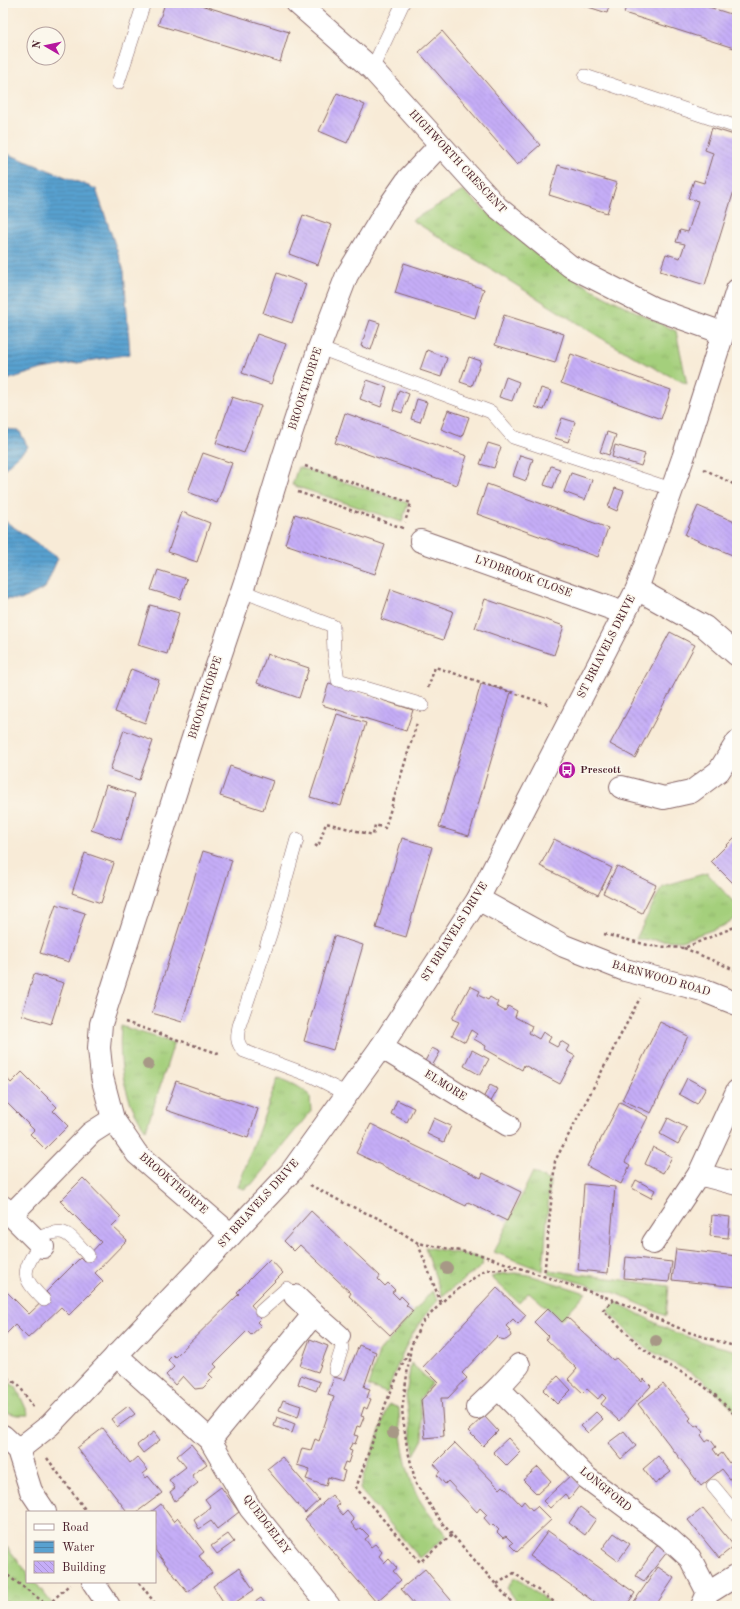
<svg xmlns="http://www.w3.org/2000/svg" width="740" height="1609" font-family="'Old Standard TT',serif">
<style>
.grass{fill:url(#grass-tufts);stroke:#777753}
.park{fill:url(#park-crowns);stroke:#777753}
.water{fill:url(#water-rules);stroke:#52607e}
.building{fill:url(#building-back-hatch)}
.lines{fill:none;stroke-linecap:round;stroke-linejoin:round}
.service-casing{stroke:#876667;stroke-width:14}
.minor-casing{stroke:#876667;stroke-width:24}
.tertiary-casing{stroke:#876667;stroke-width:24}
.path{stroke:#876667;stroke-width:2.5;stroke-dasharray:3 3;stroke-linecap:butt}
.service{stroke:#fff;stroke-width:13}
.minor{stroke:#fff;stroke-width:22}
.tertiary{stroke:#fff;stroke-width:22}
.tree{fill:#a79886}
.labels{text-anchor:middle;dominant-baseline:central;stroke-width:3;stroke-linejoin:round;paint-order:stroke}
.street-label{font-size:11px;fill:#4a1f2b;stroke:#fbf7ec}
.poi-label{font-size:11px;font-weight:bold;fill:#4a1f2b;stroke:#fbf7ec;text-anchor:start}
</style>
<defs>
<pattern id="grass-tufts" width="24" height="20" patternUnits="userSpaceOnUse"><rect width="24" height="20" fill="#a4cf7b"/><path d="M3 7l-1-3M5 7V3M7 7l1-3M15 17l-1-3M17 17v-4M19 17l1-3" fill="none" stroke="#8fb16a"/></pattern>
<pattern id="park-crowns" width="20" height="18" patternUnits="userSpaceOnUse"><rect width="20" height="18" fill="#a4cf7b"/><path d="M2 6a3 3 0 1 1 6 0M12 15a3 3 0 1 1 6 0" fill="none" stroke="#8fb16a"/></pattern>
<pattern id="water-rules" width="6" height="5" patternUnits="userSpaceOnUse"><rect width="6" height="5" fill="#59a1d0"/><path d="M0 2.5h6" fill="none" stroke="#4c83a9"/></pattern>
<pattern id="building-back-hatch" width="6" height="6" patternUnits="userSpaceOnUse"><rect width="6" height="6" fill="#c5adf7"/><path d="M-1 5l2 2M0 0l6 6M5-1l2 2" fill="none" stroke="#ab94d4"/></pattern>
</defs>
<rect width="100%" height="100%" fill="#fbf7ec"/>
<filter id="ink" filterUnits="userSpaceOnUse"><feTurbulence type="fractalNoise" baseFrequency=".025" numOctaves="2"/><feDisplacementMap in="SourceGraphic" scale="8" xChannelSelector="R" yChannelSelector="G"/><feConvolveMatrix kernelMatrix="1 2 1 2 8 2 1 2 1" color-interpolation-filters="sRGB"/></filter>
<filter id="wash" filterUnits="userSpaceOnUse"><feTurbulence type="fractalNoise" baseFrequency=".012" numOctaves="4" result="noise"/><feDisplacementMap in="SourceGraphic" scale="16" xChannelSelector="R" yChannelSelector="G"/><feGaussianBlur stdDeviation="0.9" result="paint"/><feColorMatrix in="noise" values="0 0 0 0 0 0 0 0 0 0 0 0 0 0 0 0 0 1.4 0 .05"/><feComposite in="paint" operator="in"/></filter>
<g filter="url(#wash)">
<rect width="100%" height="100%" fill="#f8ebd7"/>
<g class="grass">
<path d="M463,191c29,25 58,52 89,74 39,26 81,45 124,66l11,53 -31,-15 -55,-31 -189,-118z"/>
<path d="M298,467l110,36 -6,19 -110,-37z"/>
<path d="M707,873l30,33v11l-14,9 -42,15 -45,-2 26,-53z"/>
<path d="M121,1026l53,17 -28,87c-22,-29 -28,-67 -25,-104z"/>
<path d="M278,1078c13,4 23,9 32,18l1,15 -59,73 -8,5 -6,-2z"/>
<path d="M533,1172l17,9 -7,90 -49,-19z"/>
<path d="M425,1247l58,11 -1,8 -40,30z"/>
<path d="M548,1270l121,16 -3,30 -53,-24 -64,-18z"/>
<path d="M515,1273l14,2 57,18 -25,27 -32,-28 -10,11 -28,-26 10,-3z"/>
<path d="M432,1291l6,9c-28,31 -37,55 -51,93l-19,-7 11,-34z"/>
<path d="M616,1302l55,29 35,12 31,8v62l-35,-34 -56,-31 -39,-37z"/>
<path d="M411,1363l21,20 -12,16 3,40 -9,16 -8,-60z"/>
<path d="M3,1379l13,8 13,28h-12l-14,-4z"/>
<path d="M389,1404l10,4c0,25 7,68 20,91 8,13 18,25 28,37l-27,22 -58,-66 -2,-4z"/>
<path d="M515,1577l39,29h-34l-13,-18z"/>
</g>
<path class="park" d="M3,1542l24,30v10h8l19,24h-51z"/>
<g class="water">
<path d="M3,152l93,37 28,82 6,83 -88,15 -39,12z"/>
<path d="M3,429l16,1 9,17 -25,23z"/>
<path d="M3,515l2,6 53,37 -13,30 -24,12 -18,-1z"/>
</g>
<g id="blocks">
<g class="building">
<path d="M165,3h29l95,29 -9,30 -122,-37z"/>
<path d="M576,3h34l-3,10z"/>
<path d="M627,3h69l41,13v33l-113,-36z"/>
<path d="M442,31l98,114 -23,20 -98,-113z"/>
<path d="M337,93l28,12 -18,38 -28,-12z"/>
<path d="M712,128l25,8v45l-32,104 -45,-14 6,-17 14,4 5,-14 -9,-2 4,-12 8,2 10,-31 -10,-3 6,-18 10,3 9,-30 -8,-3z"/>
<path d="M558,165l59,18 -10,30 -58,-18z"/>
<path d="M303,215l29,10 -14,40 -29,-11z"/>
<path d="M404,263l80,26 -9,29 -80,-25z"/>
<path d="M277,273l29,11 -14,39 -29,-10z"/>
<path d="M504,315l60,19 -9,29 -60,-18z"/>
<path d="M370,320l10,3 -9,27 -10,-4z"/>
<path d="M257,334l29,10 -15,40 -29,-11z"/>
<path d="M427,350l20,8 -6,19 -21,-7z"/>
<path d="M571,354l100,36 -10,29 -100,-36z"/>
<path d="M469,357l12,4 -9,25 -12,-4z"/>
<path d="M506,377l13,5 -7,19 -13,-4z"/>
<path d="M367,380l20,7 -6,20 -21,-8z"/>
<path d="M541,388l10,3 -7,19 -9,-3z"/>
<path d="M399,390l10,4 -7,19 -9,-3z"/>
<path d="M232,397l29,9 -17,47 -28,-10z"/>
<path d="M417,399l10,3 -7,20 -9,-3z"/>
<path d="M448,410l21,7 -7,20 -21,-8z"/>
<path d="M345,413l122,43 -10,29 -122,-42z"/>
<path d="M562,418l13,4 -7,20 -13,-4z"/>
<path d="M607,432l9,3 -7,20 -9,-3z"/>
<path d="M488,443l13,4 -7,21 -14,-4z"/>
<path d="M615,445l30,9 -4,12 -29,-9z"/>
<path d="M203,453l29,10 -15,40 -29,-11z"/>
<path d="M520,455l13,4 -7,22 -13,-5z"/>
<path d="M551,466l9,3 -7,19 -9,-3z"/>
<path d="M571,473l21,7 -7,20 -21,-8z"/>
<path d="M487,484l121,44 -10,29 -121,-43z"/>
<path d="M615,488l9,3 -7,20 -9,-4z"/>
<path d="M698,506l39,17v34l-52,-22z"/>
<path d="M182,512l28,11 -13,39 -29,-10z"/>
<path d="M295,514l90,31 -10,29 -90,-30z"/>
<path d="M158,570l29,9 -7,20 -29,-9z"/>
<path d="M391,589l62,22 -10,29 -62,-21z"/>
<path d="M485,599l79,27 -10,29 -79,-27z"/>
<path d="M150,605l29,8 -12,41 -29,-9z"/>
<path d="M670,632l25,13 -60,113 -25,-14z"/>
<path d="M267,654l42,14 -10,30 -42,-15z"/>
<path d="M131,669l28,11 -14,43 -30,-11z"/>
<path d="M329,683l84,27 -7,21 -84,-26z"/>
<path d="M481,684l30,8 -42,144 -30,-9z"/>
<path d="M337,714l29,9 -25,83 -31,-9z"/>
<path d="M124,730l29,11 -14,39 -29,-10z"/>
<path d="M230,766l43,15 -10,29 -43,-14z"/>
<path d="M106,785l29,9 -14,46 -30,-10z"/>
<path d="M737,835v44l-4,4 -22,-22z"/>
<path d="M402,838l30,9 -26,90 -30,-9z"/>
<path d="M554,839l58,29 -14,27 -58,-29z"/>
<path d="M203,851l29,9 -50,162 -30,-9z"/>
<path d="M85,853l29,10 -13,40 -29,-10z"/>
<path d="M617,866l39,19 -14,28 -39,-20z"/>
<path d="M56,904l29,9 -16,49 -29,-9z"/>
<path d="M334,936l29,9 -30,105 -29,-9z"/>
<path d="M34,974l30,9 -13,41 -29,-9z"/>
<path d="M470,986l10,5 -2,4 10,5 2,-3 8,5 -2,4 9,5 3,-5 9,5 -2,6 17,9 -3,7 10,6 4,-7 8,5 -3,5 9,5 4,-6 8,5 -3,5 9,5 -15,28 -36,-19 -2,5 -37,-21 1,-3 -12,-7 3,-5 -6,-4 -6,12 -13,-7 7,-13 -7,-3z"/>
<path d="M660,1022l28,14 -37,77 -29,-13z"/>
<path d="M432,1048l8,4 -9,16 -7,-5z"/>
<path d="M472,1050l17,9 -9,16 -16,-9z"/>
<path d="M22,1072l35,35 -4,4 15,15 -23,23 -15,-15 4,-4 -31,-31v-25l8,9z"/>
<path d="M687,1078l19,10 -9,16 -18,-10z"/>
<path d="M176,1081l82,28 -10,29 -82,-28z"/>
<path d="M490,1085l8,4 -9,16 -7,-5z"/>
<path d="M397,1100l17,8 -7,14 -16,-8z"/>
<path d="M620,1102l28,15 -23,45 5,3 -9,19 -34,-18z"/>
<path d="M434,1118l17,8 -7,16 -17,-8z"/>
<path d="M668,1118l19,10 -9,16 -18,-10z"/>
<path d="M371,1124l110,54 2,-5 38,19 -14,29 -39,-19 -2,4 -110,-53z"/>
<path d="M653,1147l19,10 -9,16 -18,-9z"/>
<path d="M83,1178l38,39 -9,9 15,14 -32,33 8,8 -34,34 -8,-8 -33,31 -13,-13 -11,11 -1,-48 26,26 20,-19 -3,-3 34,-34 3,3 18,-19 -41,-41z"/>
<path d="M636,1180l19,10 -4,8 -19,-10z"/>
<path d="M584,1184l31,3 -7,86 -30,-3z"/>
<path d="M311,1211l69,65 -2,3 7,7 3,-3 7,7 -3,2 7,7 2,-3 7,7 -2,2 7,6 -23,24 -41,-39 2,-3 -51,-48 -6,6 -10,-10z"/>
<path d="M712,1215l18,2 -2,21 -18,-2z"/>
<path d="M676,1249l61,7v31l-65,-7z"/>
<path d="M626,1257l46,5 -3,20 -45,-4z"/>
<path d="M270,1259l13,14 -32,32 11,12 -5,5 4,4 -10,9 -4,-4 -33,33 3,3 -8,7 4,4 -10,10 -8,1 -12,-13 -8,9 -9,-10 8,-8 -6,-7 5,-5 2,2 64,-63 -2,-2z"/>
<path d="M497,1288l29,27 -8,9 -5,-5 -7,7 3,3 2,7 -5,4 -6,-1 -3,-3 -35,37 5,5 -19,20h-7l3,38 -19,2 -4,-38 17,-18 -15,-15z"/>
<path d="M548,1308l14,14 5,-5 46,43 3,-2 26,24 2,-3 7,7 -32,35 -18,-17 5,-6 -4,-4 -4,5 -11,-10 -4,4 -15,-14 9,-10 -31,-30 2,-3 -14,-14z"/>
<path d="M310,1339l18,7 -10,26 -18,-6z"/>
<path d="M359,1345l17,7 -12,35 6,2 -3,9 4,1 -4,10 -3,-2 -3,9 3,1 -4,10 -3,-1 -3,9 4,1 -3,8 -3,-1 -3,7 3,1 -4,12 -3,-1 -3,8 3,1 -3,10 -14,-4 -2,9 -20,-7 4,-10 -13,-4 5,-17 9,2 4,-11 4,2 15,-44 -6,-2 6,-18 11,3z"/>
<path d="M301,1375l19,7 -4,9 -18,-7z"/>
<path d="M558,1376l13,14 -14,14 -14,-14z"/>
<path d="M663,1384l28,34 -2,2 6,7 3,-2 6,7 -3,3 5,7 4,-3 6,8 -3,2 5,7 4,-3 7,10 8,-6v31l-15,-19 -21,17 -63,-82z"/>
<path d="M283,1400l18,6 -3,11 -19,-7z"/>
<path d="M128,1406l7,8 -18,13 -6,-8z"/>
<path d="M596,1412l7,7 -15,14 -7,-7z"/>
<path d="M484,1416l14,15 -15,15 -15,-15z"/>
<path d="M277,1417l18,7 -3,9 -18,-7z"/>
<path d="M103,1428l27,35 7,-6 11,13 -5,4 3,4 2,-2 14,17 -25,19h-13l2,-2 -49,-62z"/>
<path d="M624,1431l12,15 -15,13 -13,-16z"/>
<path d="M154,1432l6,8 -17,13 -6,-8z"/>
<path d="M508,1438l13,14 -14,14 -14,-14z"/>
<path d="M455,1443l45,46 3,-3 18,19 3,-4 8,9 5,-4 14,14 -34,32 -7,-7 3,-2 -7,-7 -3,2 -6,-6 2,-2 -6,-6 -2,2 -7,-8 3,-3 -7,-7 -3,4 -29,-31 -3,3 -8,-9 3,-4 -6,-7z"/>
<path d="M191,1444l16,20 -15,11 6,8 -23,18 -5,-9 5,-4 -6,-8 17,-13 -9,-11z"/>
<path d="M658,1456l13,16 -16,12 -12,-15z"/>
<path d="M282,1457l37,43 -14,13 -38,-44z"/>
<path d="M538,1467l13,14 -14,13 -14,-14z"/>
<path d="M571,1475l9,10 -11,14 -4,-5 -15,14 -7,-7z"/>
<path d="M221,1487l18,25 -22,17 -6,-8 -12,8 -5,-9 17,-13 -6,-8z"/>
<path d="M332,1495l8,9 -4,3 7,8 4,-4 7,9 -3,3 6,8 4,-3 8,8 -4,3 6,8 4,-3 7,8 -3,4 6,7 4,-4 8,9 -4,3 8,9 -25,22 -71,-83z"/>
<path d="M161,1504l13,18 4,-4 26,34 -5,4 13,17 -25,19 -32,-42v-38h-4z"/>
<path d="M580,1507l16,12 -11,16 -16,-12z"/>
<path d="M703,1508l31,38 -15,12 -31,-38z"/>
<path d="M548,1531l87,62 -9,13h-26l-70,-50z"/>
<path d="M614,1533l16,11 -12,17 -16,-12z"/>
<path d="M228,1534l6,8 -17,12 -6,-8z"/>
<path d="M658,1544l10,7 -24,30 -8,-5z"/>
<path d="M658,1567l16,11 -16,24 -3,4h-24z"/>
<path d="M239,1568l15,22 -24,16h-4l-13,-20z"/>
<path d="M425,1569l14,17 17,20h-40l-15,-17z"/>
<path d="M261,1598l6,8h-18z"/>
</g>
</g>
</g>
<g filter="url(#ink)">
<use href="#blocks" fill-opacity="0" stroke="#876667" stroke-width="1"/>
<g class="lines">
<defs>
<g id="service">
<path d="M372,69l31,-66"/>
<path d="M585,76l152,51"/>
<path d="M118,83l26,-80"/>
<path d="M319,348l172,64 22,25 158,52"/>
<path d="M242,591l91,35 1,27 4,27 85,25"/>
<path d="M297,839l-27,96 -31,91c-2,11 -3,17 5,25l70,26 33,17"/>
<path d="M36,1239c30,-14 31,-6 52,16"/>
<path d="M40,1243c-17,29 -21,32 4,57"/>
<path d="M261,1311l26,-23 8,8"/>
<path d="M335,1370l7,-22 -3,-12"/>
<path d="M713,1486l24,29"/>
</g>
<g id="minor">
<path d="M297,3l75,66 125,138 73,59 83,42 70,25"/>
<path d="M421,541l203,72"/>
<path d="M637,589l68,38 32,28"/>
<path d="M621,787l43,11 27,-6 28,-21 18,-29"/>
<path d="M478,899l86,47 61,24 77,20 35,14"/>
<path d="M381,1047l127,78"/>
<path d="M699,1174l38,10"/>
<path d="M3,1207l40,40"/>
<path d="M11,1215l80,-82 22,-14"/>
<path d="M231,1235l-94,-81 -24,-35 -11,-42 -3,-29 2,-24 99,-308 49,-146 34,-112 36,-110 28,-73 40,-66 21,-30 32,-34"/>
<path d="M653,1243l46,-69 38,-83"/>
<path d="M295,1296l19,18"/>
<path d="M116,1355l94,85 40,68 79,98"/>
<path d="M519,1365l-21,23 89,90 81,60 22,20 18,35"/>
<path d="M477,1408l21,-20"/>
<path d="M210,1440l104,-126 25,22"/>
<path d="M18,1450l32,-25 241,-253 90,-125 97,-148 159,-310 46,-131 54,-168"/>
<path d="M702,1606l6,-13 29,-18"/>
</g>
<g id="tertiary">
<path d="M3,1436l15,14 13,41 14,21"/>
<path d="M93,1582l16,24"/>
</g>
</defs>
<use href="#service" class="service-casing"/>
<use href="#minor" class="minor-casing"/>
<use href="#tertiary" class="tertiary-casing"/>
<g class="path">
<path d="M305,466l106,37 -6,19"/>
<path d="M704,469l33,17"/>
<path d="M298,492l105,36"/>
<path d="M428,688l7,-21 115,38"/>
<path d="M315,845l3,2 8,-24 47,12 2,-10 10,3 32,-105"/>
<path d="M604,934l48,12 32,2 53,-22"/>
<path d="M684,948l53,23"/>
<path d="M735,970l2,-39"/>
<path d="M125,1022l92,31 4,-2"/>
<path d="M310,1185l34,18 38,17 36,23 63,12 133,45 74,32 49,15"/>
<path d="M418,1244l23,59"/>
<path d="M514,1268l-29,2 -38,27 -26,27 -10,22 -9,64 5,37 9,37 26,39 73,83"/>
<path d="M544,1277l11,-116 85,-163"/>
<path d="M614,1300l-11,10 38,37 14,11 41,22 19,15 22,22"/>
<path d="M408,1352l-22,51 -30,85 64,74 32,-27"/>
<path d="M3,1375l16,10 15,24"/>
<path d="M47,1458l40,54"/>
<path d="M3,1572l46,34"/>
<path d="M139,1582l18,24"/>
<path d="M497,1584l17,-11 46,33"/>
<path d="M3,1602l13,4"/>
<path d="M48,1605l22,-21"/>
</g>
<use href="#service" class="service"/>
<use href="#minor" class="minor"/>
<use href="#tertiary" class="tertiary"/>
</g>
<g class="tree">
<circle cx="148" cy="1064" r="6"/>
<circle cx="447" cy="1268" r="6"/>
<circle cx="656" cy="1341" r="6"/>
<circle cx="393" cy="1433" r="6"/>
</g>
</g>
<defs>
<symbol id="bus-disc" viewBox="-11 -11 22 22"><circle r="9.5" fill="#b5179e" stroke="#fbf7ec"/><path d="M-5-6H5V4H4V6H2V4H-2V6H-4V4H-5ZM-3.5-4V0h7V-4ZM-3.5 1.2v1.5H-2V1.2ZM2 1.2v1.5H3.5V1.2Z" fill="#fff"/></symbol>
</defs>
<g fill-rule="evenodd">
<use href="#bus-disc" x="557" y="760" width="20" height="20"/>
</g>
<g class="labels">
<g class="street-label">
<text transform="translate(457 162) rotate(47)">HIGHWORTH CRESCENT</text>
<text transform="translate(306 389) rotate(-72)">BROOKTHORPE</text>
<text transform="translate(523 577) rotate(20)">LYDBROOK CLOSE</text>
<text transform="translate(607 647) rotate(-63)">ST BRIAVELS DRIVE</text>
<text transform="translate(206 698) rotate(-72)">BROOKTHORPE</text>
<text transform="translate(455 932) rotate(-58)">ST BRIAVELS DRIVE</text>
<text transform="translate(661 979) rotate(16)">BARNWOOD ROAD</text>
<text transform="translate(445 1086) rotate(32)">ELMORE</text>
<text transform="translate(173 1184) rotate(41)">BROOKTHORPE</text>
<text transform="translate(259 1204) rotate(-48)">ST BRIAVELS DRIVE</text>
<text transform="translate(605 1490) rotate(39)">LONGFORD</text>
<text transform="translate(266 1525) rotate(53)">QUEDGELEY</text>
</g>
<g class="poi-label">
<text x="580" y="770">Prescott</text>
</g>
</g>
<rect width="740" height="1609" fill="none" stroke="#fbf7ec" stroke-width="16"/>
<rect x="26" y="1511" width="130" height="72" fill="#fbf7ec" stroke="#b4a19f"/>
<rect x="34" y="1524" width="20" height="6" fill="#ffffff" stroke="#b4a19f"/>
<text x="62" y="1531" font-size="12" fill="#4a1f2b">Road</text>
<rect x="34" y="1541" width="20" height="12" fill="url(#water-rules)" stroke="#b4a19f"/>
<text x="62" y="1551" font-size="12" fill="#4a1f2b">Water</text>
<rect x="34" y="1561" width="20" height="12" fill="url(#building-back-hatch)" stroke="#b4a19f"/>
<text x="62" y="1571" font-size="12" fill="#4a1f2b">Building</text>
<g transform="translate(46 46) rotate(279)"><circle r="19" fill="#fbf7ec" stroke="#b4a19f"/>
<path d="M0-3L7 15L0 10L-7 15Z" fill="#b5179e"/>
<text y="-6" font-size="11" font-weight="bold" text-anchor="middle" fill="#4a1f2b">N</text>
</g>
</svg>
